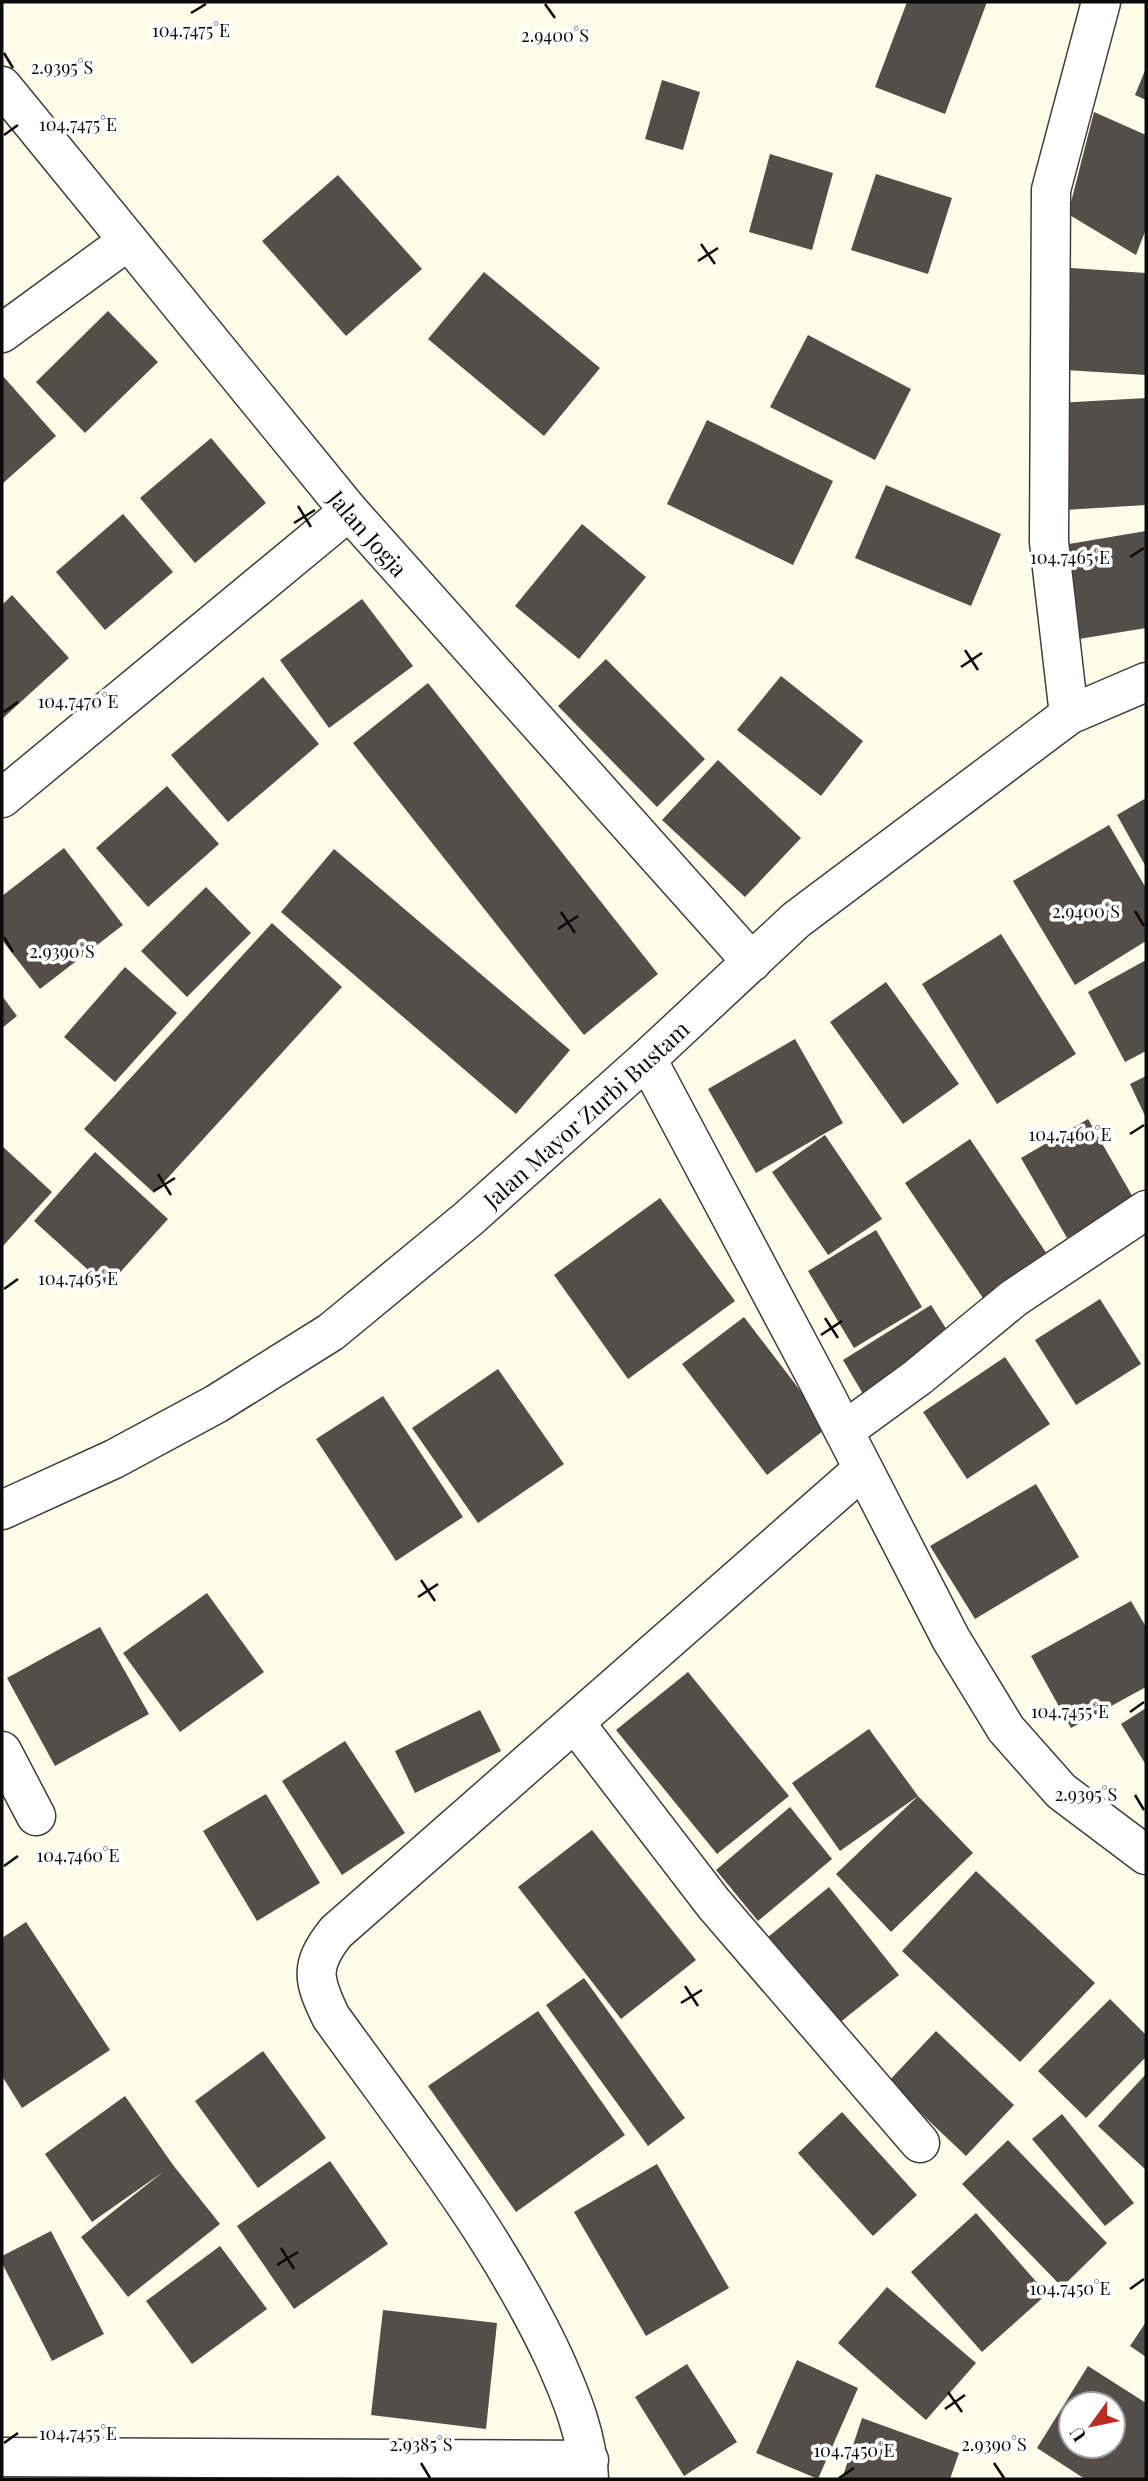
<svg xmlns="http://www.w3.org/2000/svg" width="1148" height="2481" font-family="'Playfair Display',serif">
<style>
.building{fill:#544d48;fill-rule:evenodd}
.lines{fill:none;stroke-linecap:round;stroke-linejoin:round}
.minor-casing{stroke:#3e3e3e;stroke-width:41}
.minor{stroke:#fff;stroke-width:38}
.ticks{fill:none;stroke:#0b0b0b;stroke-width:2.5}
.labels{text-anchor:middle;dominant-baseline:central;stroke-width:7;stroke-linejoin:round;paint-order:stroke}
.street-label{font-size:23px;fill:#0b0b0b;stroke:#fff}
.ticks-label{font-size:18px;text-anchor:middle;fill:#0b0b0b;stroke:#fff;stroke-width:7;stroke-linejoin:round;paint-order:stroke}
</style>
<rect width="100%" height="100%" fill="#fffde9"/>
<g class="building">
<path d="M907,2h80l-42,112 -70,-27z"/>
<path d="M1146,68v32l-11,-5z"/>
<path d="M662,80l38,12 -17,58 -38,-11z"/>
<path d="M1094,112l52,23v94l-10,26 -68,-41z"/>
<path d="M770,154l63,19 -21,77 -63,-18z"/>
<path d="M876,174l76,24 -24,76 -77,-24z"/>
<path d="M338,175l84,94 -76,67 -84,-95z"/>
<path d="M1071,268l75,5v102l-81,-5z"/>
<path d="M484,272l116,96 -56,68 -116,-97z"/>
<path d="M108,311l50,51 -73,71 -49,-51z"/>
<path d="M808,335l103,54 -36,71 -105,-53z"/>
<path d="M2,375l54,61 -54,48z"/>
<path d="M1146,398v107l-82,5 -7,-107z"/>
<path d="M707,420l126,61 -40,84 -126,-61z"/>
<path d="M211,438l55,65 -71,60 -55,-65z"/>
<path d="M886,485l115,49 -30,72 -116,-48z"/>
<path d="M123,514l50,58 -68,58 -49,-58z"/>
<path d="M582,524l64,53 -67,82 -64,-53z"/>
<path d="M1146,531v97l-67,11 -16,-94z"/>
<path d="M12,595l57,63 -67,61v-114z"/>
<path d="M362,599l51,67 -84,62 -49,-68z"/>
<path d="M606,659l99,100 -48,48 -99,-101z"/>
<path d="M781,676l82,65 -42,55 -84,-66z"/>
<path d="M263,677l56,67 -91,78 -57,-67z"/>
<path d="M428,683l230,291 -74,61 -231,-292z"/>
<path d="M718,760l83,78 -56,59 -83,-77z"/>
<path d="M167,786l52,58 -71,63 -52,-59z"/>
<path d="M1146,798v69l-29,-52z"/>
<path d="M1109,825l37,63v53l-71,44 -62,-104z"/>
<path d="M64,848l59,77 -83,64 -38,-49v-44z"/>
<path d="M334,849l236,201 -54,64 -235,-202z"/>
<path d="M206,887l45,46 -64,64 -46,-46z"/>
<path d="M272,923l70,64 -188,206 -70,-64z"/>
<path d="M1001,934l75,120 -79,50 -75,-120z"/>
<path d="M1146,960v91l-21,11 -37,-70z"/>
<path d="M125,967l52,46 -62,69 -51,-45z"/>
<path d="M886,982l73,102 -56,40 -73,-102z"/>
<path d="M2,996l15,20 -15,12z"/>
<path d="M795,1039l48,84 -87,50 -48,-84z"/>
<path d="M1146,1076v42l-16,-34z"/>
<path d="M1088,1119l46,80 -67,39 -46,-80z"/>
<path d="M825,1135l57,84 -54,36 -56,-83z"/>
<path d="M970,1139l79,118 -64,44 -80,-118z"/>
<path d="M2,1146l50,46 -50,55z"/>
<path d="M95,1152l73,67 -61,68 -73,-66z"/>
<path d="M660,1198l75,103 -107,78 -74,-104z"/>
<path d="M876,1230l46,77 -68,41 -46,-77z"/>
<path d="M1100,1299l41,65 -65,41 -41,-65z"/>
<path d="M931,1305l25,39 -90,55 -23,-39z"/>
<path d="M744,1317l84,110 -61,48 -85,-111z"/>
<path d="M1005,1357l45,67 -83,55 -44,-67z"/>
<path d="M498,1369l66,95 -86,59 -66,-95z"/>
<path d="M383,1396l80,121 -67,44 -80,-122z"/>
<path d="M1036,1484l43,73 -104,62 -45,-73z"/>
<path d="M207,1593l57,79 -84,60 -57,-79z"/>
<path d="M1131,1601l15,26v60l-75,41 -40,-72z"/>
<path d="M100,1627l49,87 -94,52 -48,-88z"/>
<path d="M688,1672l101,124 -72,58 -101,-124z"/>
<path d="M1146,1708v57l-25,-41z"/>
<path d="M480,1710l21,41 -86,42 -20,-42z"/>
<path d="M869,1729l49,67 -78,55 -48,-68z"/>
<path d="M345,1741l60,92 -63,42 -60,-94z"/>
<path d="M266,1794l54,89 -63,38 -54,-90z"/>
<path d="M918,1796l55,57 -82,79 -55,-58z"/>
<path d="M790,1807l42,52 -74,62 -42,-51z"/>
<path d="M592,1830l104,130 -75,59 -103,-132z"/>
<path d="M976,1871l119,112 -75,79 -118,-111z"/>
<path d="M829,1887l70,88 -61,49 -70,-87z"/>
<path d="M26,1922l84,128 -88,58 -20,-32v-138z"/>
<path d="M584,1978l101,140 -37,28 -102,-141z"/>
<path d="M1110,1999l36,36v22l-60,61 -48,-47z"/>
<path d="M538,2011l87,124 -109,77 -88,-126z"/>
<path d="M936,2031l78,74 -48,51 -78,-74z"/>
<path d="M263,2051l63,87 -68,50 -63,-87z"/>
<path d="M1146,2074v96l-48,-44z"/>
<path d="M125,2096l48,69 47,59 -92,73 -47,-60 82,-65 -71,50 -47,-68z"/>
<path d="M842,2112l75,83 -44,41 -75,-83z"/>
<path d="M1062,2114l72,89 -29,23 -73,-87z"/>
<path d="M1008,2140l99,103 -45,44 -100,-103z"/>
<path d="M330,2161l58,83 -94,65 -57,-83z"/>
<path d="M657,2164l72,124 -83,48 -72,-124z"/>
<path d="M976,2213l71,81 -65,58 -71,-80z"/>
<path d="M51,2231l53,103 -52,27 -50,-98v-7z"/>
<path d="M220,2246l47,63 -75,55 -46,-63z"/>
<path d="M887,2287l89,76 -50,57 -88,-77z"/>
<path d="M383,2310l114,13 -11,106 -115,-14z"/>
<path d="M1146,2322v35l-16,-11z"/>
<path d="M797,2360l61,28 -40,91 -62,-26z"/>
<path d="M687,2364l50,78 -53,34 -49,-79z"/>
<path d="M1088,2366l58,37v76h-61l-48,-31zM1071,2404h42v42h-42z"/>
<path d="M862,2418l97,35 -9,26h-108z"/>
</g>
<g class="lines">
<defs>
<g id="minor">
<path id="s1" d="M2,86l347,425 403,451"/>
<path d="M2,333l126,-92"/>
<path d="M1069,715l-20,-173 2,-352 50,-188"/>
<path d="M2,798l347,-287"/>
<path d="M647,1059l170,320 134,260 55,90 55,62 85,64"/>
<path d="M844,1431l74,-54 96,-79 132,-88"/>
<path id="s2" d="M2,1510l112,-51 102,-55 115,-72 137,-113 179,-160 149,-139 273,-205 77,-33"/>
<path d="M575,1723l139,181 206,239"/>
<path d="M2,1751l34,65"/>
<path d="M2,2457l587,3"/>
<path d="M589,2479c-1,-42 -18,-83 -35,-121 -58,-124 -144,-231 -223,-341 -18,-37 -22,-51 5,-85l527,-463"/>
</g>
</defs>
<use href="#minor" class="minor-casing"/>
<use href="#minor" class="minor"/>
</g>
<path class="ticks" d="M545,4l10,14M191,13l15,-9M4,53l9,15M4,135l14,-10M701,244l14,20M698,261l20,-13M298,506l13,21M294,523l21,-13M1130,557l14,-9M965,650l13,20M961,667l21,-14M4,712l14,-10M1135,911l9,15M561,912l14,21M558,929l20,-13M4,937l9,15M1130,1134l14,-9M158,1174l13,21M154,1191l21,-13M4,1289l14,-10M825,1318l13,20M821,1335l21,-14M421,1580l14,21M418,1597l20,-13M1130,1712l14,-10M1135,1795l9,15M4,1866l14,-10M685,1986l13,20M681,2003l21,-13M281,2248l13,21M277,2265l21,-13M1130,2289l14,-10M948,2392l14,20M945,2409l20,-14M4,2443l14,-10M421,2463l9,15M994,2463l10,15M839,2478l15,-10"/>
<g class="labels">
<g class="street-label">
<text stroke="none"><textPath href="#s1" startOffset="578">Jalan Jogja</textPath></text>
<text stroke="none"><textPath href="#s2" startOffset="710">Jalan Mayor Zurbi Bustam</textPath></text>
</g>
</g>
<g class="ticks-label">
<text x="191" y="37">104.7475°E</text>
<text x="555" y="42">2.9400°S</text>
<text x="62" y="74">2.9395°S</text>
<text x="78" y="131">104.7475°E</text>
<text x="1070" y="564">104.7465°E</text>
<text x="78" y="708">104.7470°E</text>
<text x="1086" y="918">2.9400°S</text>
<text x="62" y="958">2.9390°S</text>
<text x="1070" y="1141">104.7460°E</text>
<text x="78" y="1285">104.7465°E</text>
<text x="1070" y="1718">104.7455°E</text>
<text x="1086" y="1801">2.9395°S</text>
<text x="78" y="1862">104.7460°E</text>
<text x="1070" y="2295">104.7450°E</text>
<text x="78" y="2440">104.7455°E</text>
<text x="421" y="2451">2.9385°S</text>
<text x="994" y="2451">2.9390°S</text>
<text x="854" y="2457">104.7450°E</text>
</g>
<rect width="1148" height="2481" fill="none" stroke="#0b0b0b" stroke-width="7"/>
<g transform="translate(1092 2425) rotate(237)"><circle r="33" fill="#ffffff" stroke="#9d9d9d" stroke-width="2"/>
<path d="M0-5L12 26L0 18L-12 26Z" fill="#ba2d24"/>
<text y="-10" font-size="19" font-weight="bold" text-anchor="middle" fill="#0b0b0b">U</text>
</g>
</svg>
